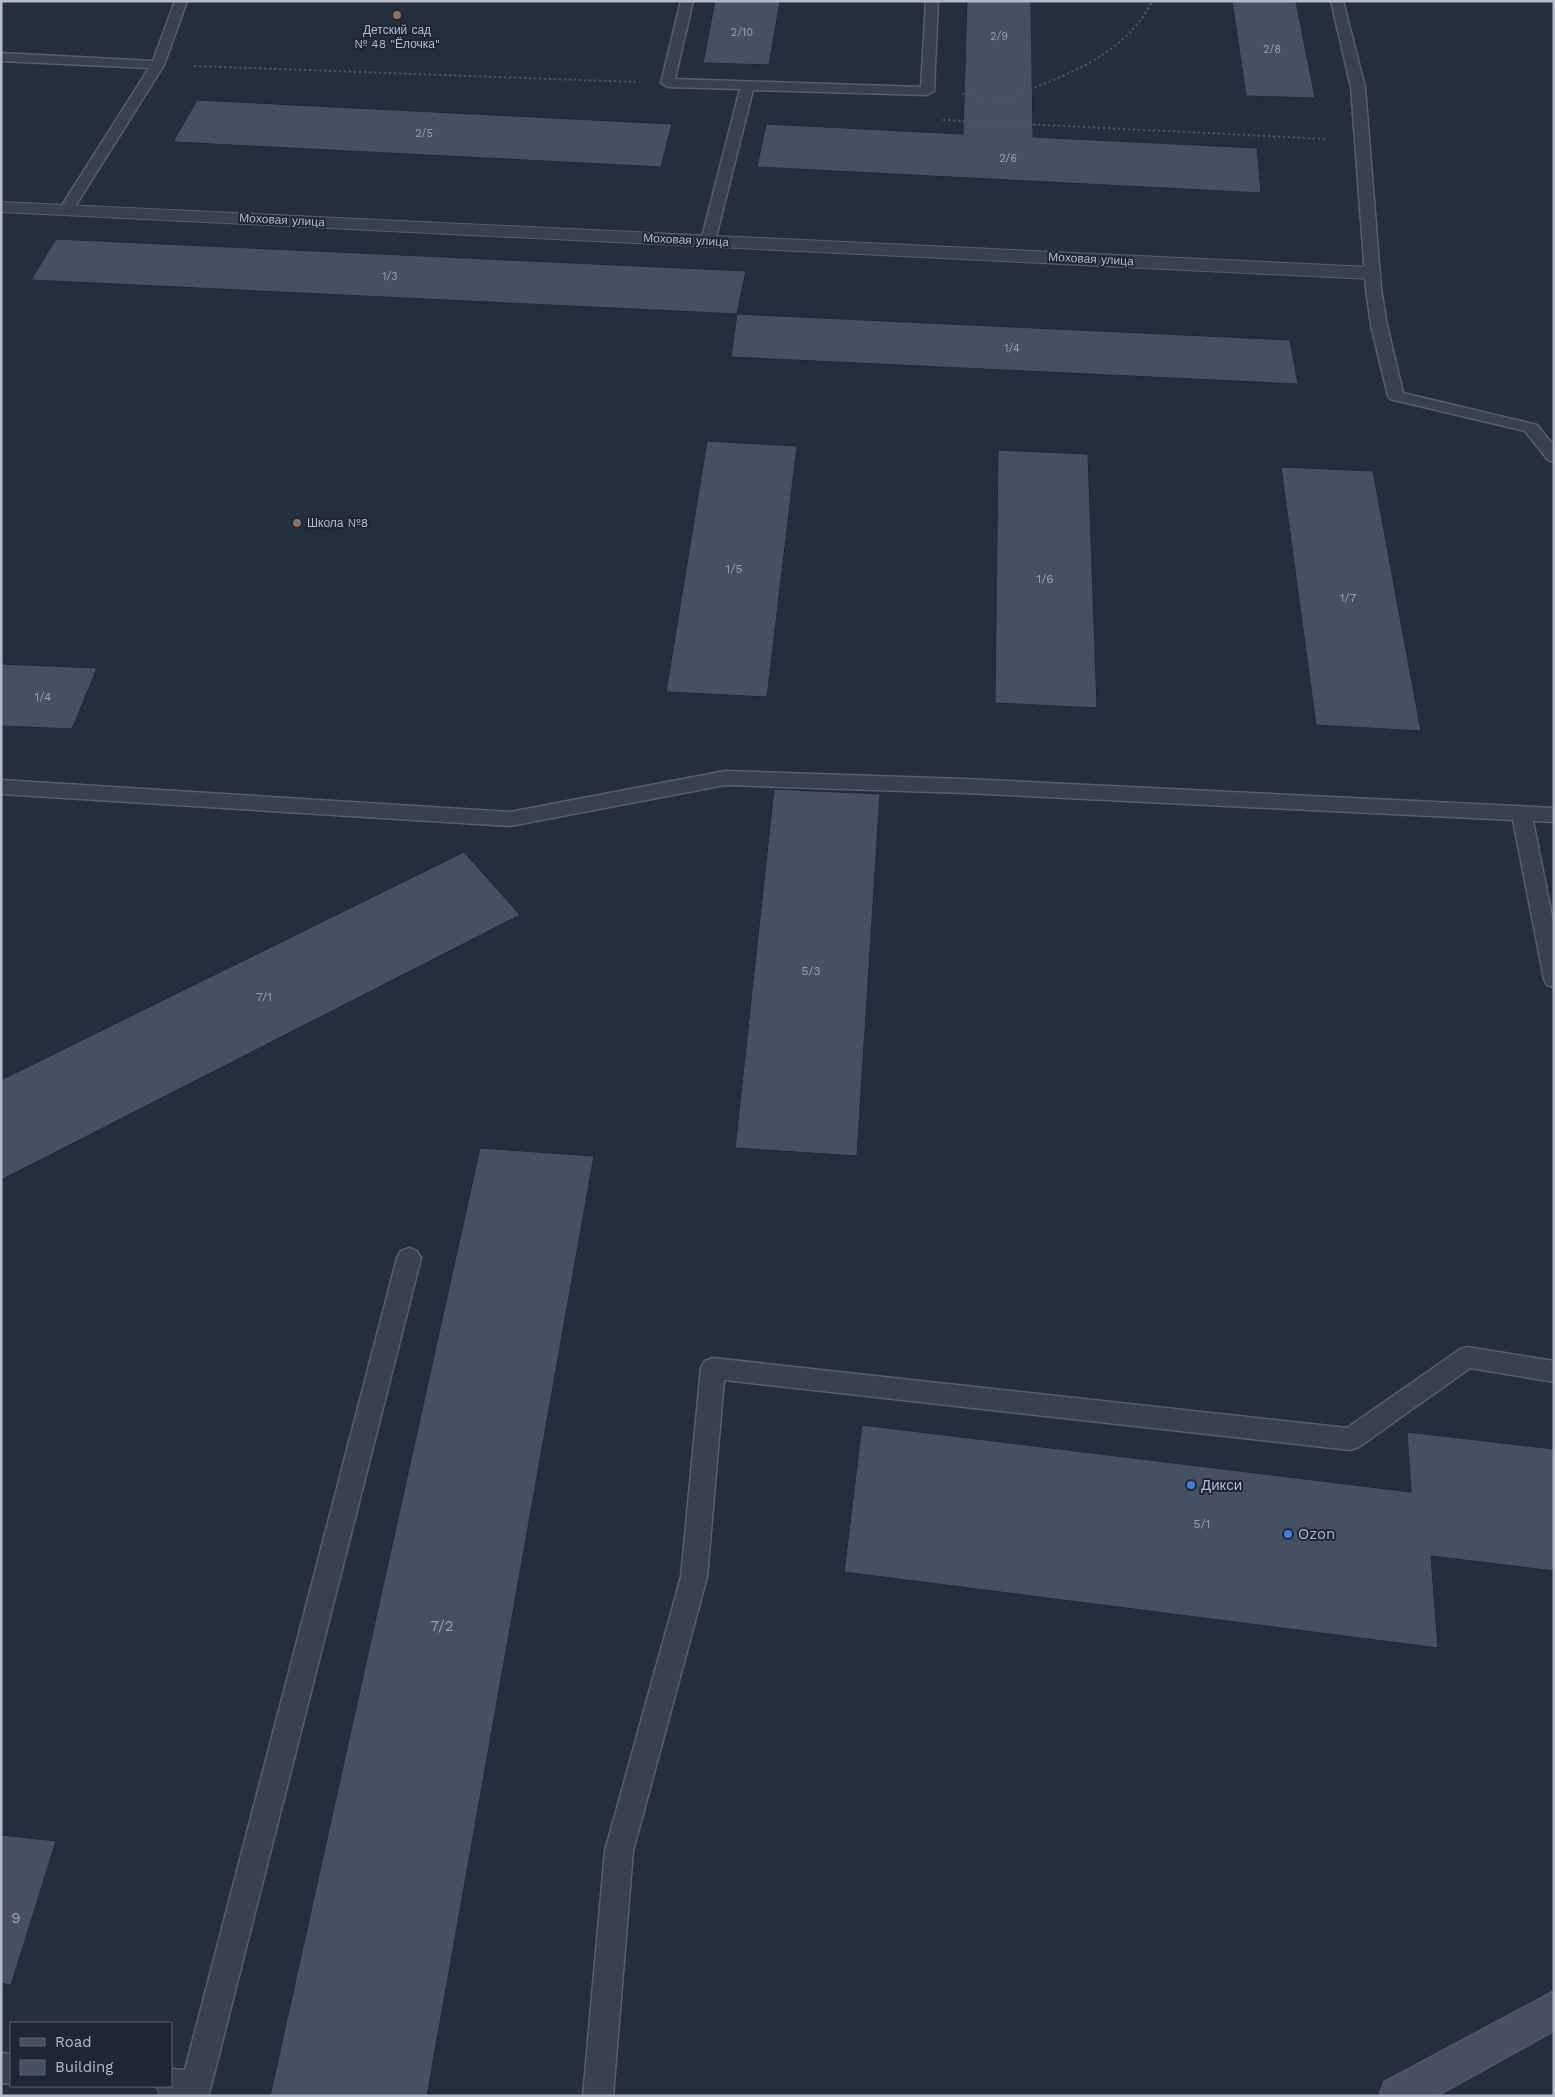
<svg xmlns="http://www.w3.org/2000/svg" width="1555" height="2097" font-family="'Work Sans',sans-serif">
<style>
.building{fill:#455162;stroke:#1f2835}
.lines{fill:none;stroke-linecap:round;stroke-linejoin:round}
.lane-casing{stroke:#565f6c;stroke-width:3}
.street-casing{stroke:#565f6c;stroke-width:2}
.secondary-casing{stroke:#565f6c;stroke-width:2}
.path{stroke:#44595c;stroke-width:2;stroke-dasharray:2.5 2.5;stroke-linecap:butt}
.lane{fill:#38414e;fill-rule:evenodd}
.street{fill:#38414e;fill-rule:evenodd}
.secondary{fill:#465061;fill-rule:evenodd}
.education-dot{fill:#8d6e63;stroke:#1d2633;stroke-width:2}
.shop-dot{fill:#3f7fe0;stroke:#1d2633;stroke-width:2}
.labels{text-anchor:middle;dominant-baseline:central;stroke-width:4;stroke-linejoin:round;paint-order:stroke}
.far-number-label{font-size:11px;fill:#98a1af}
.far-poi-label{font-size:12px;fill:#b4bcc9;stroke:#1d2633}
.far-street-label{font-size:12px;fill:#b4bcc9;stroke:#1d2633}
.number-label{font-size:12px;fill:#98a1af}
.poi-label{font-size:15px;fill:#b4bcc9;stroke:#1d2633;text-anchor:start}
.near-number-label{font-size:15px;fill:#98a1af}
</style>
<rect width="100%" height="100%" fill="#242f3e"/>
<g class="building">
<path d="M715,1h65l-11,64 -66,-2z"/>
<path d="M967,1h64l2,136 224,11 4,45 -504,-26 9,-43 197,10z"/>
<path d="M1232,1h64l19,97 -69,-2z"/>
<path d="M197,100l475,24 -11,43 -488,-25z"/>
<path d="M56,239l690,32 -9,43 -706,-34z"/>
<path d="M737,314l553,26 8,44 -567,-27z"/>
<path d="M707,441l90,5 -30,251 -101,-5z"/>
<path d="M998,450l90,4 9,254 -102,-5z"/>
<path d="M1281,467l92,4 48,260 -105,-6z"/>
<path d="M1,664l96,4 -25,61 -71,-3z"/>
<path d="M774,789l106,5 -23,362 -122,-8z"/>
<path d="M464,852l56,63 -519,265v-100z"/>
<path d="M480,1148l114,8 -167,940h-157z"/>
<path d="M862,1425l549,67 -4,-60 147,17v122l-123,-15 7,92 -594,-76z"/>
<path d="M1,1835l55,6 -45,144 -10,-2z"/>
</g>
<g class="lines">
<defs>
<g id="lane">
<path d="M175,1h12l-23,64 -93,148h-10l-2,-3 90,-142 -148,-7v-8l152,8z"/>
<path d="M681,1h12l-18,78 246,8 5,-86h12l-4,90 -7,4 -174,-5 -38,151 -2,3h-10l-2,-3 39,-152 -72,-2 -7,-4z"/>
<path d="M1331,1h12l22,86 16,202 6,36 16,68 134,32 17,21v16l-6,-2 -23,-29 -135,-32 -2,-3 -17,-71 -5,-36 -15,-202z"/>
<path d="M725,771l240,8 589,29v14l-21,-1 21,105v61l-7,-2 -3,-6 -31,-159 -548,-27 -240,-8 -215,41 -509,-32v-14l509,32z"/>
<path d="M409,1248l8,3 4,7 -210,828 -3,10h-45l-3,-1 -3,-9h14v-17l14,1 212,-812 4,-7z"/>
<path d="M1467,1347l87,14v21l-84,-14 -111,79 -9,3 -626,-70 -17,197 -74,274 -20,245h-30l22,-245 76,-274 20,-209 4,-7 8,-3 634,70 112,-78z"/>
<path d="M1,2053l10,1v30l-10,-1z"/>
</g>
<path id="street" d="M1,202l1370,65 7,2 3,4 -3,4 -7,2 -1370,-67z"/>
<path id="secondary" d="M1554,1991v40l-117,65h-58l5,-14z"/>
</defs>
<use href="#lane" class="lane-casing"/>
<use href="#street" class="street-casing"/>
<use href="#secondary" class="secondary-casing"/>
<g class="path">
<path d="M194,66l441,16"/>
<path d="M962,94c16,1 34,7 49,4 9,-2 17,-8 25,-11 46,-18 94,-40 116,-86"/>
<path d="M943,120l384,19"/>
</g>
<use href="#lane" class="lane"/>
<use href="#street" class="street"/>
<use href="#secondary" class="secondary"/>
</g>
<g class="education-dot">
<circle cx="397" cy="15" r="5"/>
<circle cx="297" cy="523" r="5"/>
</g>
<g class="shop-dot">
<circle cx="1191" cy="1485" r="5"/>
<circle cx="1288" cy="1534" r="5"/>
</g>
<g class="labels">
<g class="far-number-label">
<text x="742" y="32">2/10</text>
<text x="999" y="36">2/9</text>
<text x="1272" y="49">2/8</text>
<text x="424" y="133">2/5</text>
<text x="1008" y="158">2/6</text>
<text x="390" y="276">1/3</text>
<text x="1012" y="348">1/4</text>
</g>
<g class="far-poi-label">
<text x="397" y="30">Детский сад<tspan x="397" dy="14">№ 48 "Ёлочка"</tspan></text>
<text x="307" y="523" text-anchor="start">Школа №8</text>
</g>
<g class="far-street-label">
<text transform="translate(282 220) rotate(3)">Моховая улица</text>
<text transform="translate(686 240) rotate(3)">Моховая улица</text>
<text transform="translate(1091 259) rotate(3)">Моховая улица</text>
</g>
<g class="number-label">
<text x="734" y="569">1/5</text>
<text x="1045" y="579">1/6</text>
<text x="1348" y="598">1/7</text>
<text x="43" y="697">1/4</text>
<text x="811" y="971">5/3</text>
<text x="264" y="997">7/1</text>
<text x="1202" y="1524">5/1</text>
</g>
<g class="poi-label">
<text x="1201" y="1485">Дикси</text>
<text x="1298" y="1534">Ozon</text>
</g>
<g class="near-number-label">
<text x="442" y="1626">7/2</text>
<text x="16" y="1918">9</text>
</g>
</g>
<rect width="1555" height="2097" fill="none" stroke="#b4bcc9" stroke-width="5"/>
<rect x="10" y="2022" width="162" height="65" fill="#1d2633" stroke="#59626f"/>
<rect x="20" y="2038" width="25" height="8" fill="#465061" stroke="#59626f"/>
<text x="55" y="2047" font-size="15" fill="#b4bcc9">Road</text>
<rect x="20" y="2060" width="25" height="15" fill="#455162" stroke="#59626f"/>
<text x="55" y="2072" font-size="15" fill="#b4bcc9">Building</text>
</svg>
